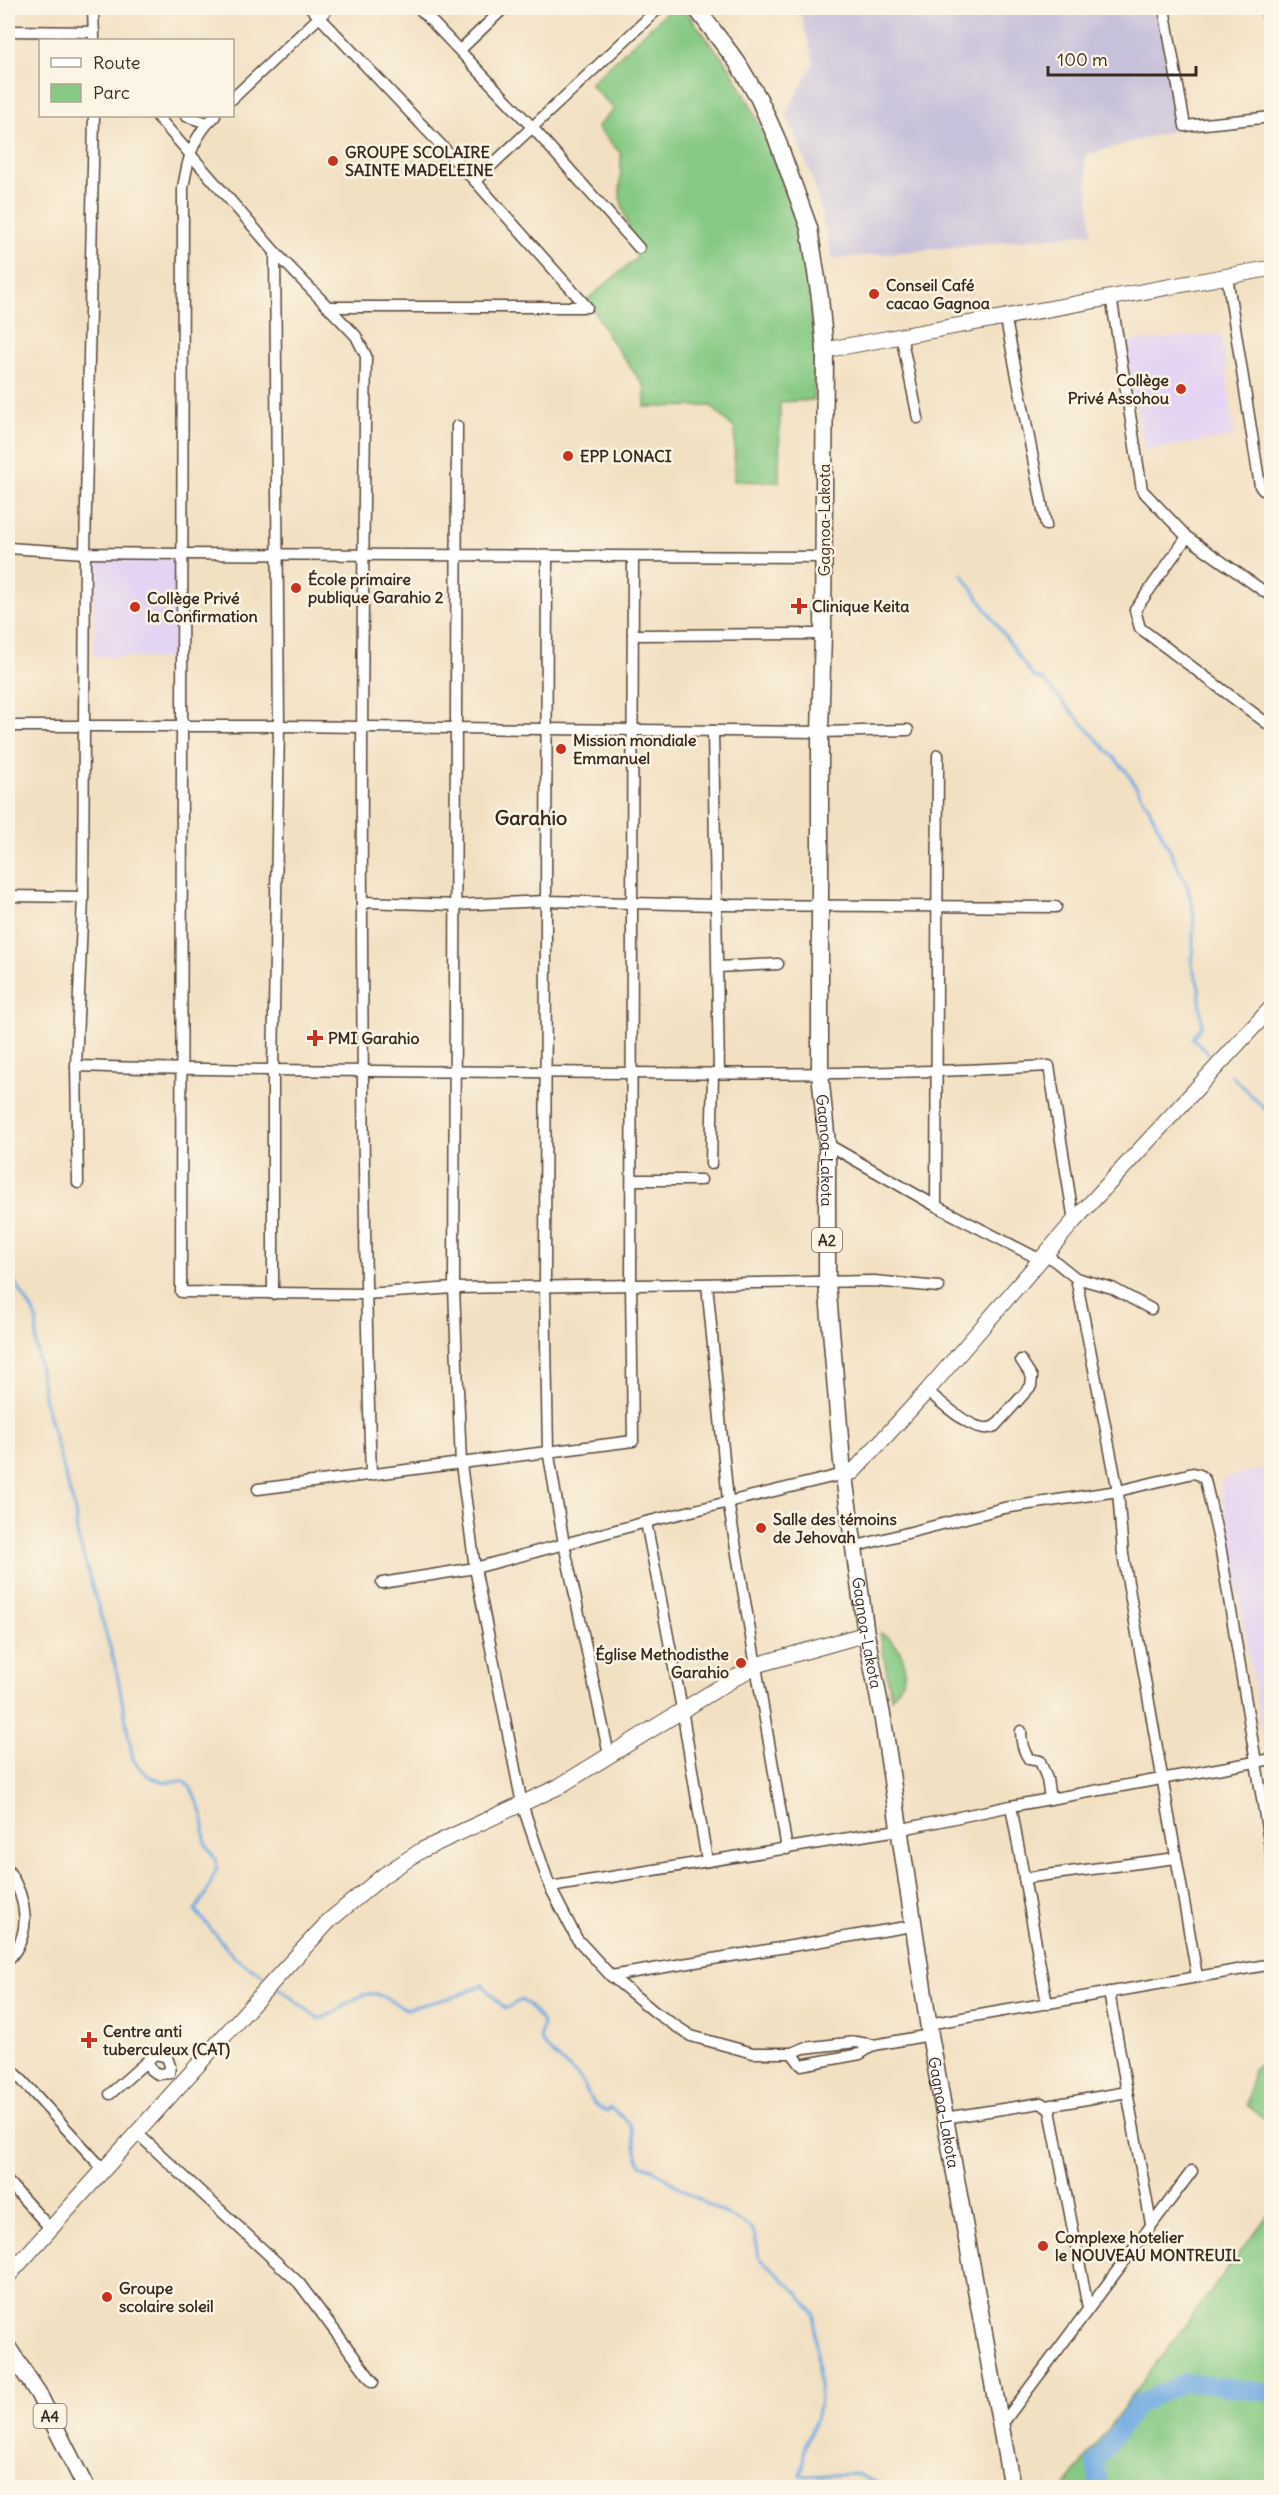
<svg xmlns="http://www.w3.org/2000/svg" width="1279" height="2495" font-family="Delius,sans-serif">
<style>
.built{fill:#e4d3f2}
.industrial{fill:#c6c0da}
.green{fill:#85c983;stroke:#607a50;stroke-width:1.5}
.lines{fill:none;stroke-linecap:round;stroke-linejoin:round}
.stream{stroke:#72abe1;stroke-width:3}
.river{stroke:#72abe1;stroke-width:18}
.street-casing{stroke:#564537;stroke-width:13}
.secondary-casing{stroke:#564537;stroke-width:17}
.primary-casing{stroke:#564537;stroke-width:19}
.street{stroke:#fff;stroke-width:10}
.secondary{stroke:#fff;stroke-width:15}
.primary{stroke:#fff;stroke-width:16}
.poi-dot{fill:#c8321e;stroke:#fcf5e5;stroke-width:2}
.labels{text-anchor:middle;dominant-baseline:central;stroke-width:5;stroke-linejoin:round;paint-order:stroke}
.shield{fill:#fcf5e5;stroke:#75675a;stroke-width:1.5}
.shield-label{font-size:15px;font-weight:bold;fill:#3b2a1e}
.poi-label{font-size:16px;font-weight:bold;fill:#3b2a1e;stroke:#fcf5e5;text-anchor:start}
.street-label{font-size:16px;fill:#3b2a1e;stroke:#fcf5e5}
.quarter-label{font-size:20px;font-weight:bold;fill:#3b2a1e;stroke:#fcf5e5}
</style>
<rect width="100%" height="100%" fill="#fcf5e5"/>
<filter id="ink" filterUnits="userSpaceOnUse"><feTurbulence type="fractalNoise" baseFrequency=".0167" numOctaves="2"/><feDisplacementMap in="SourceGraphic" scale="12" xChannelSelector="R" yChannelSelector="G"/><feConvolveMatrix kernelMatrix="1 2 1 2 8 2 1 2 1" color-interpolation-filters="sRGB"/></filter>
<filter id="wash" filterUnits="userSpaceOnUse"><feTurbulence type="fractalNoise" baseFrequency=".008" numOctaves="4" result="noise"/><feDisplacementMap in="SourceGraphic" scale="24" xChannelSelector="R" yChannelSelector="G"/><feGaussianBlur stdDeviation="1.35" result="paint"/><feColorMatrix in="noise" values="0 0 0 0 0 0 0 0 0 0 0 0 0 0 0 0 0 1.4 0 .05"/><feComposite in="paint" operator="in"/></filter>
<g filter="url(#wash)">
<rect width="100%" height="100%" fill="#f2e0c2"/>
<g class="built">
<path d="M1222,334l12,103 -90,13 -19,-108z"/>
<path d="M93,557l84,2 -2,100 -81,-3z"/>
<path d="M1271,1467l1,270 -9,2 -43,-254 5,-7z"/>
</g>
<path class="industrial" d="M799,8h356l26,120 -96,27 7,78 -259,26 -22,-85 -25,-60 28,-52z"/>
<g class="green">
<path d="M671,8h12l47,60 20,36 36,84 17,55 12,106 -2,51 -33,2 -1,80 -45,-1 1,-52 -24,-23 -66,1v-20l-37,-51 -20,-37 49,-41 -17,-61 1,-43 -24,-27 17,-18 -24,-25z"/>
<path d="M880,1633c27,15 33,42 11,65z"/>
<path d="M1271,2059v65l-24,-19 6,-36z"/>
<path d="M1271,2211v276h-207z"/>
</g>
<g class="lines">
<g class="stream">
<path d="M962,574l71,103 9,2 85,93 21,34 40,81 6,29 -2,49 7,22 3,38 -9,13 16,16"/>
<path d="M1231,1075l41,41"/>
<path d="M8,1271l29,47 -1,28 9,56 30,109 2,23 39,134 17,91c14,21 26,25 50,22l8,7 12,27 2,28 10,16 2,9 -11,26 -11,16 39,47 35,22"/>
<path d="M276,1986l43,33c20,-4 36,-28 57,-25 10,2 20,11 30,15l51,-13 26,-11 22,24 16,-9 8,5 14,18c-1,6 -4,13 -1,19 5,10 30,27 38,37 12,15 5,24 27,32l3,-3c33,21 18,26 30,56l9,3 43,29 58,31 5,8 4,22 37,34 18,22 6,88 -4,18 -11,26 -4,31 55,-2 34,14"/>
</g>
<path class="river" d="M1099,2488l-4,-25 43,-59 47,-22 87,11"/>
</g>
</g>
<g filter="url(#ink)">
<g class="lines">
<defs>
<g id="street">
<path d="M93,8l1,32"/>
<path d="M311,8l164,173 112,126h-257"/>
<path d="M419,8l113,119 107,121"/>
<path d="M1164,8l21,118 87,-9"/>
<path d="M1266,8l6,28"/>
<path d="M8,31l86,1"/>
<path d="M460,50l44,-42"/>
<path d="M232,99l97,-91"/>
<path d="M157,116l118,136 81,84 10,20c-6,373 -7,746 5,1119"/>
<path d="M186,116l21,7"/>
<path d="M215,116c-23,21 -27,43 -32,72l-2,1104 184,2 89,-6 420,-7 65,6"/>
<path d="M475,181l184,-173"/>
<path d="M1227,276l33,210 3,4h9"/>
<path d="M1111,296l31,194 45,47 85,60"/>
<path d="M1005,315l41,210"/>
<path d="M901,335l17,83"/>
<path d="M457,426l-3,862 7,176 14,104 47,236 28,83 27,52 34,37 45,37 35,23 62,17h39l12,-5 52,-6 18,3 56,-10"/>
<path d="M1187,537l-52,73 5,18 132,99"/>
<path d="M8,548l77,5 97,1 642,3"/>
<path d="M547,557l-2,729 3,164 16,94 45,211"/>
<path d="M633,635l190,-1"/>
<path d="M8,726h271l541,6 88,-2"/>
<path d="M713,731l6,342"/>
<path d="M8,896l75,1"/>
<path d="M362,902l94,3 90,-4 171,4 339,2"/>
<path d="M718,967l60,-3"/>
<path d="M76,1066c151,5 303,5 455,6 172,2 345,4 518,-6l25,155"/>
<path d="M827,1144l109,62 105,54"/>
<path d="M711,1164l2,-91"/>
<path d="M632,1180h69"/>
<path d="M78,1183l-2,-117 7,-169 2,-344 9,-437"/>
<path d="M936,1206l2,-451"/>
<path d="M1046,1254l30,24 42,213 5,63 74,422"/>
<path d="M1076,1278l36,10 39,21"/>
<path d="M707,1284l21,217 59,348"/>
<path d="M273,1294v-224l6,-344 -4,-474"/>
<path d="M927,1391c16,12 49,46 68,35l36,-40 1,-9 -11,-17"/>
<path d="M258,1489l375,-48 -2,-156 2,-727"/>
<path d="M646,1522l36,187 25,152"/>
<path d="M853,1547l151,-39 114,-17 75,-18 7,2 5,5 15,65 52,314"/>
<path d="M382,1583l93,-15 171,-46 198,-48"/>
<path d="M1021,1731c0,10 2,20 8,28l11,2 7,18 3,20"/>
<path d="M1011,1806l36,198"/>
<path d="M8,1870c19,28 25,64 0,90"/>
<path d="M1024,1878l152,-20"/>
<path d="M550,1887l348,-57 113,-24 261,-47"/>
<path d="M611,1976l301,-50"/>
<path d="M1109,1992l42,232"/>
<path d="M928,2024l344,-60"/>
<path d="M792,2053l9,12 59,-11 14,-9"/>
<path d="M150,2057l-2,5 3,8 7,4 11,-1"/>
<path d="M8,2065l96,105"/>
<path d="M110,2094l45,-40 12,3 3,9 -1,7"/>
<path d="M1046,2106l81,-14"/>
<path d="M944,2118l97,-15 9,7 38,198"/>
<path d="M138,2134l161,149 74,99"/>
<path d="M8,2182l42,46"/>
<path d="M1000,2427l192,-256"/>
</g>
<g id="secondary">
<path d="M825,350l447,-82"/>
<path d="M844,1474l9,-2 74,-81 147,-170 198,-214"/>
<path d="M8,2276l271,-301 51,-55 54,-45 38,-25 136,-63 198,-122 110,-31"/>
</g>
<g id="primary">
<path id="s1" d="M696,8l41,54 22,37 17,38 33,91 11,70 5,52 -2,284 -3,98v341l7,71v138l15,180 24,172 17,86 47,315 82,453"/>
<path d="M8,2348l30,45 48,95"/>
</g>
</defs>
<use href="#street" class="street-casing"/>
<use href="#secondary" class="secondary-casing"/>
<use href="#primary" class="primary-casing"/>
<use href="#street" class="street"/>
<use href="#secondary" class="secondary"/>
<use href="#primary" class="primary"/>
</g>
</g>
<g class="poi-dot">
<circle cx="333" cy="161" r="6"/>
<circle cx="874" cy="294" r="6"/>
<circle cx="1181" cy="389" r="6"/>
<circle cx="568" cy="456" r="6"/>
<circle cx="296" cy="588" r="6"/>
<path d="M796 597h6v6h6v6h-6v6h-6v-6h-6v-6h6z"/>
<circle cx="135" cy="607" r="6"/>
<circle cx="561" cy="749" r="6"/>
<path d="M312 1029h6v6h6v6h-6v6h-6v-6h-6v-6h6z"/>
<circle cx="761" cy="1528" r="6"/>
<circle cx="741" cy="1663" r="6"/>
<path d="M86 2031h6v6h6v6h-6v6h-6v-6h-6v-6h6z"/>
<circle cx="1043" cy="2246" r="6"/>
<circle cx="107" cy="2297" r="6"/>
</g>
<g class="labels">
<g class="shield">
<rect x="812" y="1228" width="30" height="24" rx="4.5"/>
<rect x="33.5" y="2404" width="33" height="24" rx="4.5"/>
</g>
<g class="shield-label">
<text x="827" y="1240">A2</text>
<text x="50" y="2416">A4</text>
</g>
<g class="poi-label">
<text x="345" y="152">GROUPE SCOLAIRE<tspan x="345" dy="18">SAINTE MADELEINE</tspan></text>
<text x="886" y="285">Conseil Café<tspan x="886" dy="18">cacao Gagnoa</tspan></text>
<text x="1169" y="380" text-anchor="end">Collège<tspan x="1169" dy="18">Privé Assohou</tspan></text>
<text x="580" y="456">EPP LONACI</text>
<text x="308" y="579">École primaire<tspan x="308" dy="18">publique Garahio 2</tspan></text>
<text x="147" y="598">Collège Privé<tspan x="147" dy="18">la Confirmation</tspan></text>
<text x="812" y="606">Clinique Keita</text>
<text x="573" y="740">Mission mondiale<tspan x="573" dy="18">Emmanuel</tspan></text>
<text x="328" y="1038">PMI Garahio</text>
<text x="773" y="1519">Salle des témoins<tspan x="773" dy="18">de Jehovah</tspan></text>
<text x="729" y="1654" text-anchor="end">Église Methodisthe<tspan x="729" dy="18">Garahio</tspan></text>
<text x="103" y="2031">Centre anti<tspan x="103" dy="18">tuberculeux (CAT)</tspan></text>
<text x="1055" y="2237">Complexe hotelier<tspan x="1055" dy="18">le NOUVEAU MONTREUIL</tspan></text>
<text x="119" y="2288">Groupe<tspan x="119" dy="18">scolaire soleil</tspan></text>
</g>
<g class="street-label">
<text transform="translate(824 520) rotate(-90)">Gagnoa-Lakota</text>
<text stroke="none"><textPath href="#s1" startOffset="1173">Gagnoa-Lakota</textPath></text>
<text stroke="none"><textPath href="#s1" startOffset="1658">Gagnoa-Lakota</textPath></text>
<text stroke="none"><textPath href="#s1" startOffset="2144">Gagnoa-Lakota</textPath></text>
</g>
<g class="quarter-label">
<text x="531" y="817">Garahio</text>
</g>
</g>
<rect width="1279" height="2495" fill="none" stroke="#fcf5e5" stroke-width="30"/>
<rect x="39" y="39" width="195" height="78" fill="#fcf5e5" stroke="#afa495" stroke-width="1.5"/>
<rect x="51" y="58" width="30" height="9" fill="#ffffff" stroke="#afa495" stroke-width="1.5"/>
<text x="93" y="69" font-size="18" fill="#3b2a1e">Route</text>
<rect x="51" y="84" width="30" height="18" fill="#85c983" stroke="#afa495" stroke-width="1.5"/>
<text x="93" y="99" font-size="18" fill="#3b2a1e">Parc</text>
<path d="M1048 66v9h148v-9" fill="none" stroke="#3b2a1e" stroke-width="3"/>
<text x="1057" y="66" font-size="18" fill="#3b2a1e" stroke="#fcf5e5" stroke-width="4.5" paint-order="stroke">100 m</text>
</svg>
